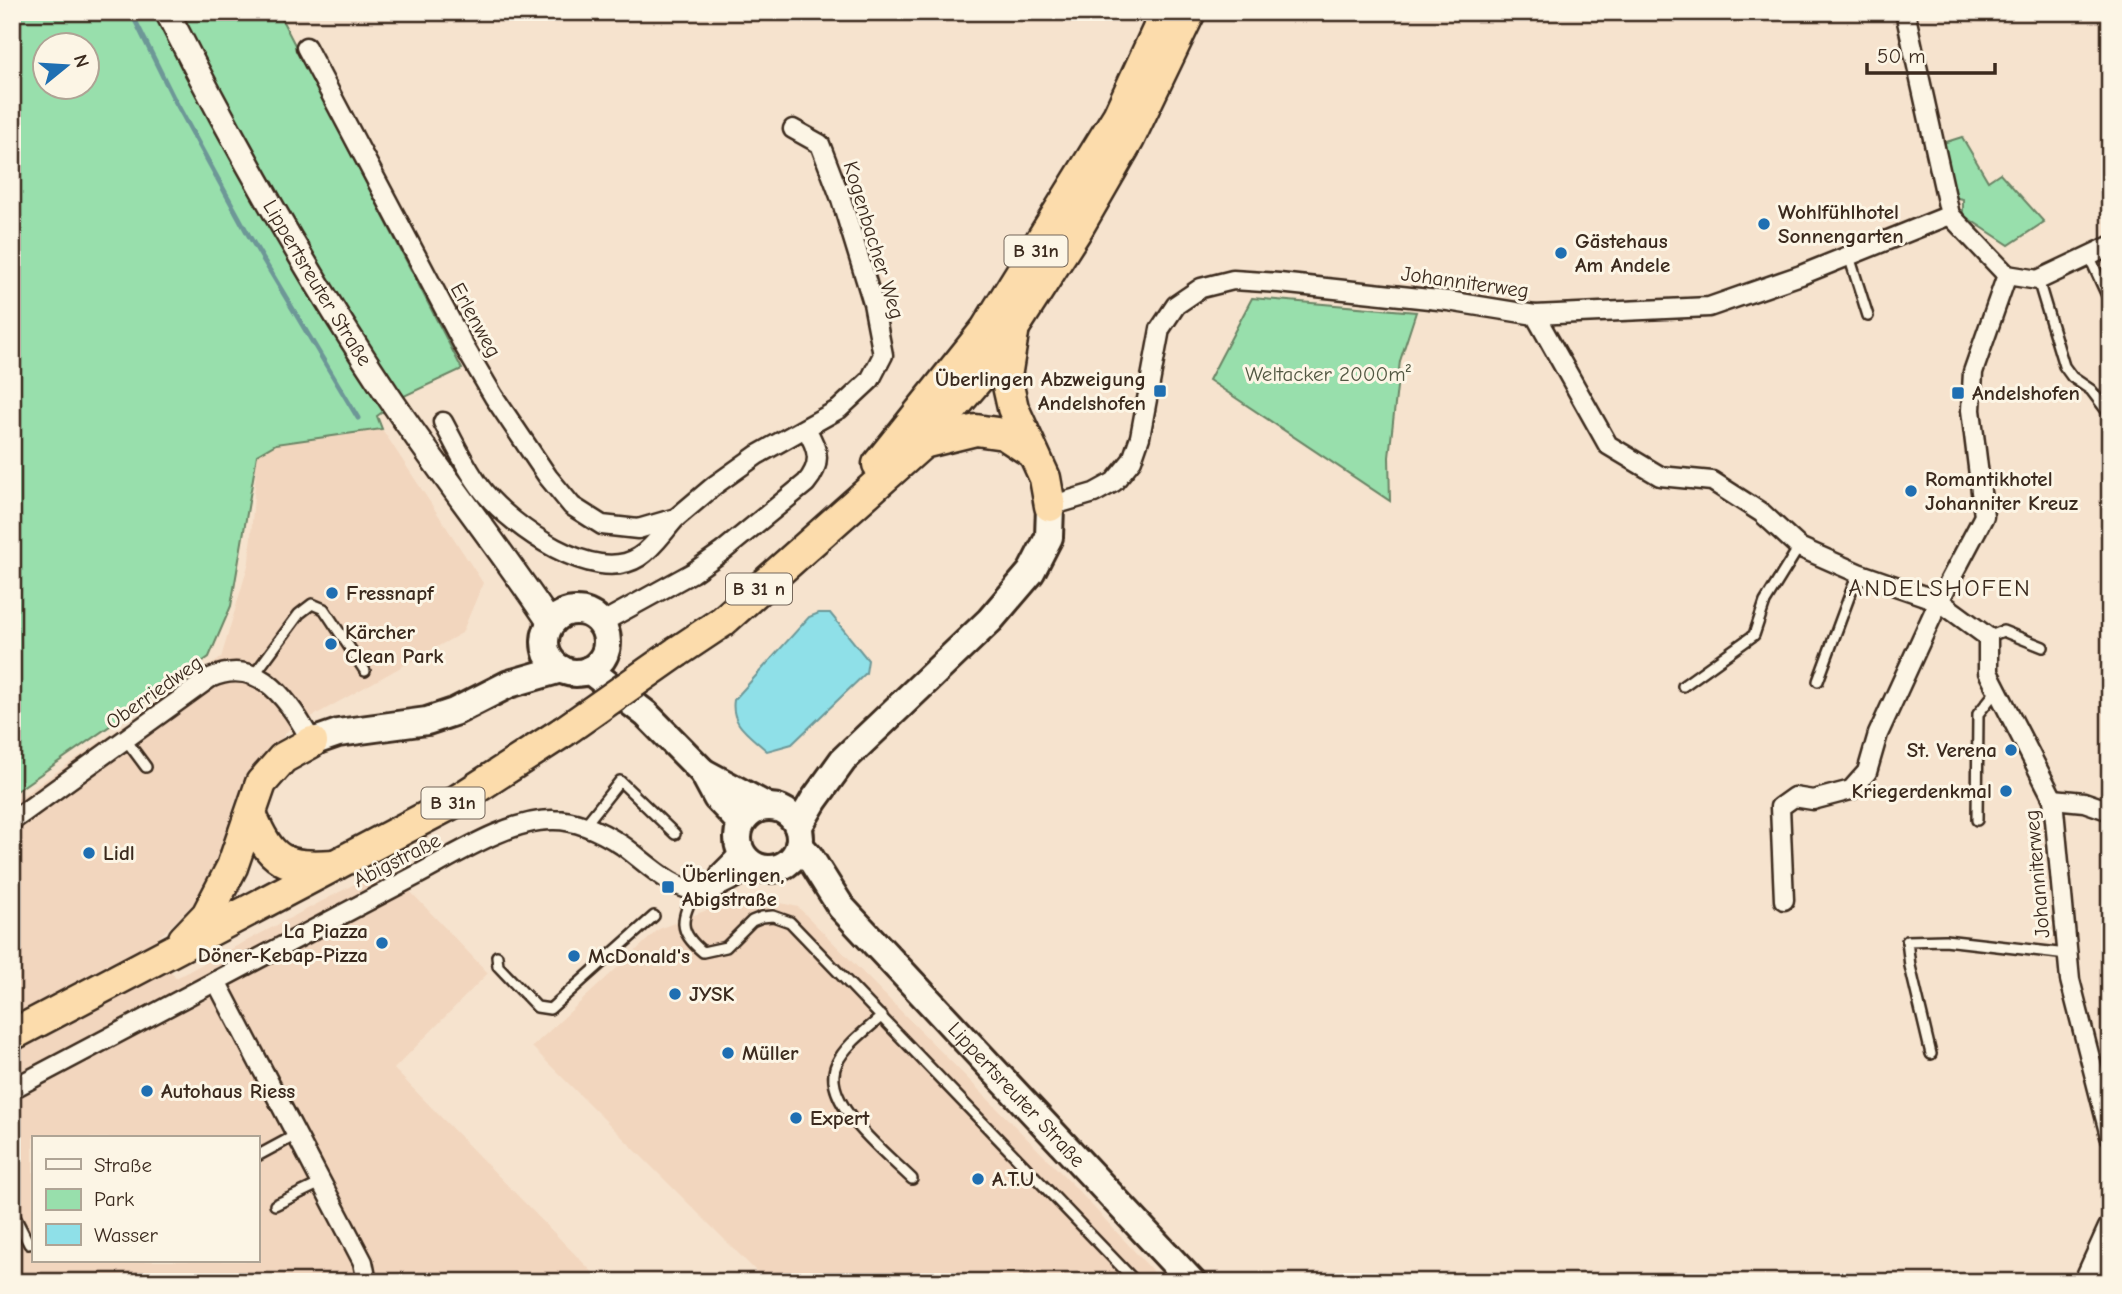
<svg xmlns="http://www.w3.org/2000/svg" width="2122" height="1294" font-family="'Comic Neue',sans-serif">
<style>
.built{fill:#f2d6be;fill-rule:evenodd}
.green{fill:#98dfac;stroke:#6a8465;stroke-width:2;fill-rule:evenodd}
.water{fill:#8fe0e8;stroke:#6d9797;stroke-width:2}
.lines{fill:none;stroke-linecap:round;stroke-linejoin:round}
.stream{stroke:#6d9797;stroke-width:5}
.service-casing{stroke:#3b2a1e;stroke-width:14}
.minor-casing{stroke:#3b2a1e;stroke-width:23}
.tertiary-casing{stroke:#3b2a1e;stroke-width:28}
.secondary-casing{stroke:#3b2a1e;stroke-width:32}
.trunk-casing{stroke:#3b2a1e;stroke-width:35}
.service{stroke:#fcf5e5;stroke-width:9}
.minor{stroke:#fcf5e5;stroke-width:18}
.tertiary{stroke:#fcf5e5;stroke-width:23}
.secondary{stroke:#fcf5e5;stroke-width:26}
.trunk{stroke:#fcdcac;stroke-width:30}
.trunk-bridge-casing{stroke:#3b2a1e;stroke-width:35;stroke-linecap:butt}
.trunk-bridge{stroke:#fcdcac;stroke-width:30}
.poi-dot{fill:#1f6fb2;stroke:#fcf5e5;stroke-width:2.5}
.labels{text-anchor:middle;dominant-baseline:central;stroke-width:6;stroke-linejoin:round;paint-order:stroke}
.shield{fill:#fcf5e5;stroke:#75675a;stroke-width:2}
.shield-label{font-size:19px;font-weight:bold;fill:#3b2a1e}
.poi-label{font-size:21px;font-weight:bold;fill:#3b2a1e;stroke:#fcf5e5;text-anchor:start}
.street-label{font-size:21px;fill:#3b2a1e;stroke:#fcf5e5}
.park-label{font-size:21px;fill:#525742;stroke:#fcf5e5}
.quarter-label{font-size:24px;letter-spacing:2px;fill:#3b2a1e;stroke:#fcf5e5}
</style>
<rect width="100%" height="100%" fill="#f6e3ce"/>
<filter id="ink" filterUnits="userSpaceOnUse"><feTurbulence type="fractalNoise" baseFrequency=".0143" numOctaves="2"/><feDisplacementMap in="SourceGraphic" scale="14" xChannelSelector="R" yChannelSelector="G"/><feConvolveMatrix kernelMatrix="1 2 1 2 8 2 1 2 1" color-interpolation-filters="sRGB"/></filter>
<g filter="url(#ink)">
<g class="built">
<path d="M382,429l101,154 -21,50 -174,97 -52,68 -24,88 -60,58 24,34 211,-111 101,106 -94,96 208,213h-590v-479l209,-145 28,-96 8,-107 19,-11zM33,1138h224v123h-224z"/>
<path d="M781,903l17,4 275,278 90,97h-396l-235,-235 127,-118 53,-21z"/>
</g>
<g class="green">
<path d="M12,12h266l184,357 -56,26 -29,21 5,13 -106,15 -19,11 -26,151 -22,51 -197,137zM46,46h42v42h-42z"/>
<path d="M1962,137l26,44 12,-8 44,49 -35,23 -46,-30v-16l-10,-2 -13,-53z"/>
<path d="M1252,298l164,14 -16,49 -11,96 1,44 -181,-121z"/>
</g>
<path class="water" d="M819,613h11l38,47 -2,13 -74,71 -25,7c-17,-16 -37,-26 -33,-51l75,-83z"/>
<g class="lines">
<path class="stream" d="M131,12l42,85 75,137 110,184"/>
<defs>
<g id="service">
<path d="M1849,256l19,60"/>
<path d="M2089,256l21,46"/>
<path d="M2038,280l26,86 8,11 19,13 19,25"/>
<path d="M1988,637l15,-6 40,16"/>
<path d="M254,675l45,-61 13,-10 12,5 41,62"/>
<path d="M1818,681l40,-108"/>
<path d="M1683,686l71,-51 11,-33 34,-55"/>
<path d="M126,740l20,27"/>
<path d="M1977,820l1,-106 19,-24"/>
<path d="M585,825l35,-44 55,53"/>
<path d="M695,891c-14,28 -18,40 8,61l23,-5 26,-26 10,-4 11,-1 17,6 346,360"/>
<path d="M497,956l1,10 39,41 13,2 104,-93"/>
<path d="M882,1016c-15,14 -36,28 -45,47 -19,38 50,91 75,116"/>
<path d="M1931,1054l-21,-88 -3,-25 38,-1 122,14"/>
<path d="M257,1156l39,-21"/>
<path d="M275,1205l46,-22"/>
<path d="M12,1211l17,33 4,-2"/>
</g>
<g id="minor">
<path d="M306,47l158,299 30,51 54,80 24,29 30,19 36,4 38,-11 39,-33 42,-30 82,-46 31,-29 13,-25 -10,-52 -32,-104 -21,-55 -27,-15"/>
<path d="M2007,275l31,5 72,-34"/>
<path d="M1535,315l73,130 52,31 52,5 50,32 37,34 59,26 81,28 49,36v35l65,127 17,181 40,156"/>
<path d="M443,422c13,24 24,49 41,70 28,34 110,94 155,65 15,-10 25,-26 37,-39"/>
<path d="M1050,506l44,-13 20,-11 18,-22 8,-23 20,-108 16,-24 25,-17 32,-8 46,3 169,18 87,14 174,-8 92,-32 149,-60 -45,-203"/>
<path d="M601,623l91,-50 31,-22 83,-68c16,-19 13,-33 0,-54"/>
<path d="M2053,799l31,3 26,9"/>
<path d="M12,821l198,-143c51,-23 80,25 102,64"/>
<path d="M716,885l5,-13 20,-20"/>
<path d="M1784,900l-4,-93 14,-10 19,3 38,-10 16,-18 11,-38 61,-133 45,-85 -13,-106 2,-38 34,-97 -57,-60"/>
<path d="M12,1089l204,-108"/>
<path d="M367,1282l-4,-20 -147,-281c67,-36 134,-71 201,-106 38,-20 93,-56 137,-55 24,0 48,12 68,25 23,16 52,48 82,46 12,-1 41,-18 52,-25"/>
</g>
<g id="tertiary">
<path id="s1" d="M167,12c67,132 138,259 220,382 52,78 111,151 163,229"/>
<path d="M2086,1282l24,-53"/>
</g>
<g id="secondary">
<circle cx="576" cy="642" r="31"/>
<path d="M589,670l57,44 57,58 14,26 24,25"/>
<path d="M312,742l26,-9 89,-12 27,-9 55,-28 52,-15"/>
<path d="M703,772l63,34"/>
<circle cx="769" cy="838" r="31"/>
<path d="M798,827l16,-27 29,-40 147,-140 41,-48 18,-35 1,-31"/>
<path id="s2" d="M799,845l10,11 32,51 351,375"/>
</g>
<g id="trunk">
<path d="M1013,333l-7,44 7,31 32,70 5,28"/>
<path d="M923,443l53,-13 28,4 29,19"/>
<path d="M878,464l108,-135 132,-213 48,-104"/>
<path d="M677,652l45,-30 201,-179 55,-64 37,-53 61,-95 53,-92 61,-127"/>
<path d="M251,814c20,49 33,54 84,51"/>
<path d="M184,939l23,-24 25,-48 29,-84 22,-25 29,-16"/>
<path d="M12,1035l441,-232 110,-71"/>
</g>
</defs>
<use href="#service" class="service-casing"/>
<use href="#minor" class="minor-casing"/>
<use href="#tertiary" class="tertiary-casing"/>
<use href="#secondary" class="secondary-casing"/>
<use href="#trunk" class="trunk-casing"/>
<use href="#service" class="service"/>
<use href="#minor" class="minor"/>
<use href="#tertiary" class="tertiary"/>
<use href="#secondary" class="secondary"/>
<use href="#trunk" class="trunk"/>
<defs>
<path id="trunk-bridge" d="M563,732l114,-80"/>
</defs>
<use href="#trunk-bridge" class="trunk-bridge-casing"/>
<use href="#trunk-bridge" class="trunk-bridge"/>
</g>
</g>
<g class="poi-dot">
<circle cx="1764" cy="224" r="7"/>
<circle cx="1561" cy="253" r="7"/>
<rect x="1153" y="384" width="14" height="14" rx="3.5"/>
<rect x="1951" y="386" width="14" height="14" rx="3.5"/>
<circle cx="1911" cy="491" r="7"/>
<circle cx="332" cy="593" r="7"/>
<circle cx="331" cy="644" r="7"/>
<circle cx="2011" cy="750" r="7"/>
<circle cx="2006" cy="791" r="7"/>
<circle cx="89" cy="853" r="7"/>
<rect x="661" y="880" width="14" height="14" rx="3.5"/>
<circle cx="382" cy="943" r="7"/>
<circle cx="574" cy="956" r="7"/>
<circle cx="675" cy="994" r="7"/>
<circle cx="728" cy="1053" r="7"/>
<circle cx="147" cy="1091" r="7"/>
<circle cx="796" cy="1118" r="7"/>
<circle cx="978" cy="1179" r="7"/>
</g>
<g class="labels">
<g class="shield">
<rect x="1004.5" y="235.5" width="63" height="31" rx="5"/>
<rect x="726" y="573.5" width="66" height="31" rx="5"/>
<rect x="421.5" y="787.5" width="63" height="31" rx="5"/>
</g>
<g class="shield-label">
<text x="1036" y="251">B 31n</text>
<text x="759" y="589">B 31 n</text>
<text x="453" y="803">B 31n</text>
</g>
<g class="poi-label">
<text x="1778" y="212">Wohlfühlhotel<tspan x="1778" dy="24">Sonnengarten</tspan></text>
<text x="1575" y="241">Gästehaus<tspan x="1575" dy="24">Am Andele</tspan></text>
<text x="1146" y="379" text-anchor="end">Überlingen Abzweigung<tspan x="1146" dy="24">Andelshofen</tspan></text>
<text x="1972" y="393">Andelshofen</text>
<text x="1925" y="479">Romantikhotel<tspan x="1925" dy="24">Johanniter Kreuz</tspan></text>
<text x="346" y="593">Fressnapf</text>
<text x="345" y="632">Kärcher<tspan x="345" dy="24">Clean Park</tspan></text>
<text x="1997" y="750" text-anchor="end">St. Verena</text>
<text x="1992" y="791" text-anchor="end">Kriegerdenkmal</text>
<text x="103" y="853">Lidl</text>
<text x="682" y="875">Überlingen,<tspan x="682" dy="24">Abigstraße</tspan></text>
<text x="368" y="931" text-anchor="end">La Piazza<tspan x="368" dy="24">Döner-Kebap-Pizza</tspan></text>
<text x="588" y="956">McDonald's</text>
<text x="689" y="994">JYSK</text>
<text x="742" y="1053">Müller</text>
<text x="161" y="1091">Autohaus Riess</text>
<text x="810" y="1118">Expert</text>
<text x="992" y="1179">A.T.U</text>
</g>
<g class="street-label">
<text transform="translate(874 240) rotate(73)">Kogenbacher Weg</text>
<text transform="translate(1465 282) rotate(8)">Johanniterweg</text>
<text stroke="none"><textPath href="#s1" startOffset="310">Lippertsreuter Straße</textPath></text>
<text transform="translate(476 320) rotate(61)">Erlenweg</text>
<text transform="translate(154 692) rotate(-35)">Oberriedweg</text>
<text transform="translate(397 860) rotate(-27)">Abigstraße</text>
<text transform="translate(2037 874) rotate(-95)">Johanniterweg</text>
<text stroke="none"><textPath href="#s2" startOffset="332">Lippertsreuter Straße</textPath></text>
</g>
<g class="park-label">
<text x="1328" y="374">Weltacker 2000m²</text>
</g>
<g class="quarter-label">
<text x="1940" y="588">ANDELSHOFEN</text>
</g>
</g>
<rect width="2122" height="1294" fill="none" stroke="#fcf5e5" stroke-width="42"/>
<rect x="21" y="21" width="2080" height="1252" fill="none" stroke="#3b2a1e" stroke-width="2.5" filter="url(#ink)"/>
<rect x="32" y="1136" width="228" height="126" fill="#fcf5e5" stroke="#afa495" stroke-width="2"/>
<rect x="46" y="1159" width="35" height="10" fill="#fcf5e5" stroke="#afa495" stroke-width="2"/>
<text x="94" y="1172" font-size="21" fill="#3b2a1e">Straße</text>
<rect x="46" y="1189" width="35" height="21" fill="#98dfac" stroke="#afa495" stroke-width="2"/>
<text x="94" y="1206" font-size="21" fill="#3b2a1e">Park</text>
<rect x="46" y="1224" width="35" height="21" fill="#8fe0e8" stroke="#afa495" stroke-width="2"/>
<text x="94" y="1242" font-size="21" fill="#3b2a1e">Wasser</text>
<g transform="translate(66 66) rotate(72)"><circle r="33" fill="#fcf5e5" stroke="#afa495" stroke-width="2"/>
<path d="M0-5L12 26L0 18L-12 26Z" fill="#1f6fb2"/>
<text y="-10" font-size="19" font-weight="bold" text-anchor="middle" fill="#3b2a1e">N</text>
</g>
<path d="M1867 63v10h128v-10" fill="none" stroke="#3b2a1e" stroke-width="3.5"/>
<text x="1877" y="63" font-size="21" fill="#3b2a1e" stroke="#fcf5e5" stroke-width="5" paint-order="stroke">50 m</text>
</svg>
